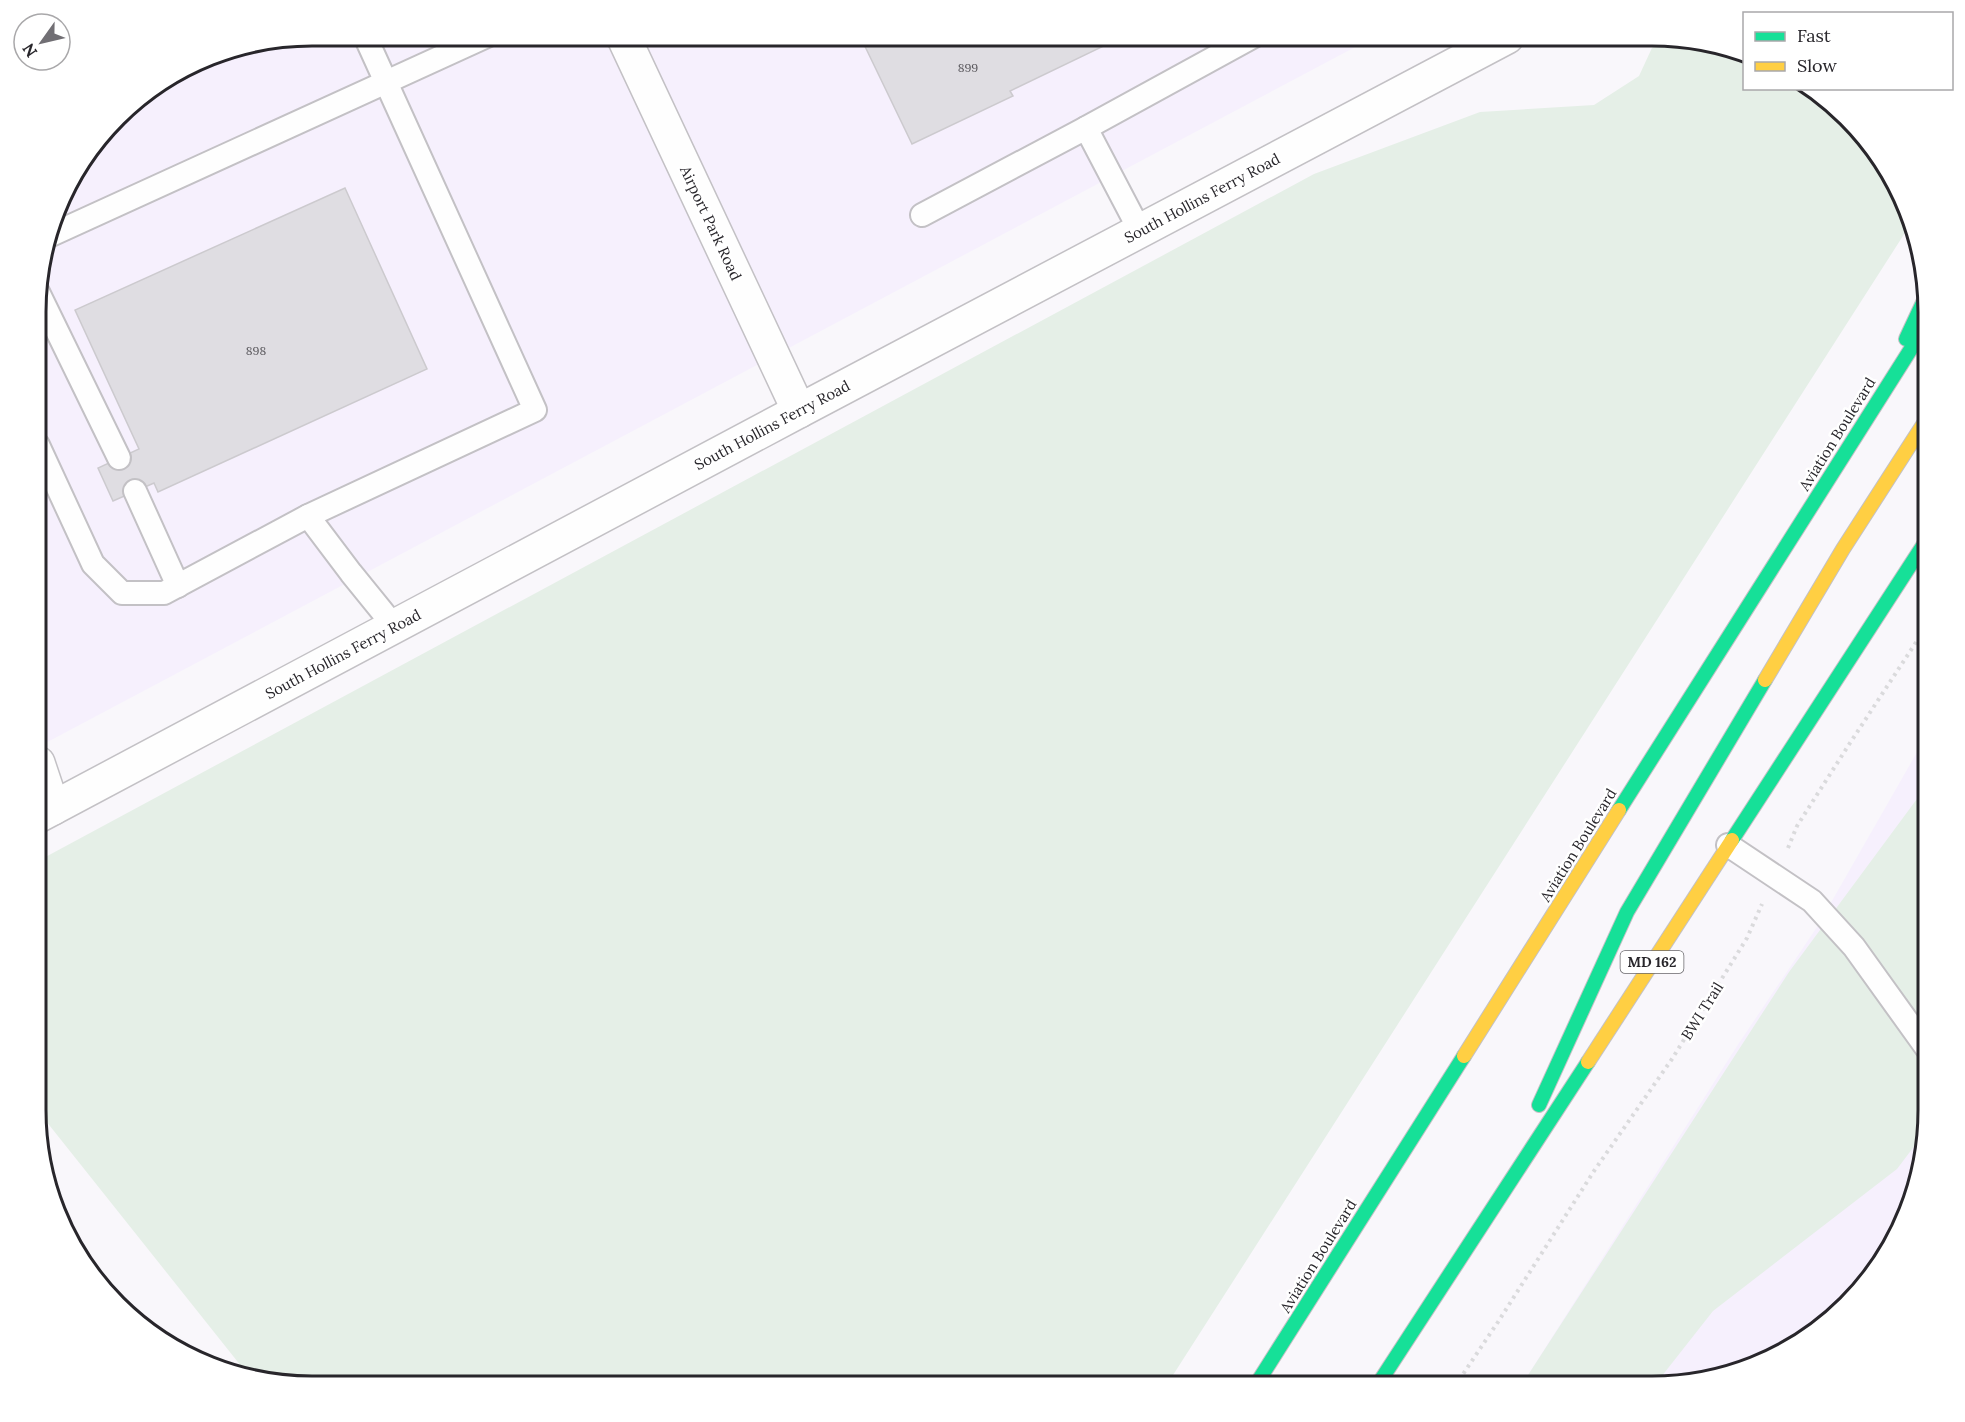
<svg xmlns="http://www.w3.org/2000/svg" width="1965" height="1422" font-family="Lora,serif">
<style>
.built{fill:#f6f0fd}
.green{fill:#e5efe7}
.building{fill:#dfdde2;stroke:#cccace;stroke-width:1.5}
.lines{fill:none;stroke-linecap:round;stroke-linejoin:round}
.lane-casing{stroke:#c3c1c5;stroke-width:26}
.street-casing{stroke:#c3c1c5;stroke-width:36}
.fast-casing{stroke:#c3c1c5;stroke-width:16}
.slow-casing{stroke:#c3c1c5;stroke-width:16}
.path{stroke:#dadadc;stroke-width:4;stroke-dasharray:3 4.5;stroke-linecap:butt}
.lane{stroke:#fefefe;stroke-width:22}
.street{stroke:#fefefe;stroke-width:33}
.fast{stroke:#16e098;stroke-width:14}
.slow{stroke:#ffcf43;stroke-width:14}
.labels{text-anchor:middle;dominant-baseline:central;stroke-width:5;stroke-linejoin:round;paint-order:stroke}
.number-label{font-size:12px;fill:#57555a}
.shield{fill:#fff;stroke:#68676b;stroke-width:1.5}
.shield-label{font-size:14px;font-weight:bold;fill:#28262b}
.street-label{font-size:15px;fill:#28262b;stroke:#fff}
.rim{fill:none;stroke:#28262b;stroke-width:3}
</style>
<rect width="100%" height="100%" fill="#f9f7fb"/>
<g class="built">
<path d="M312,36h1064l-1338,711v-470l27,-87 65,-85 77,-48z"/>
<path d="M1928,733v394l-14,72 -42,79 -97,79 -122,29h-132l216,-340 80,-119z"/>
</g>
<g class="green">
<path d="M1657,37h13l74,17v34l69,1 8,4 79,97 10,35 -744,1161 -871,-1 -46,-9 -211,-265v-250l1276,-687 166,-62 114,-7 45,-29z"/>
<path d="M1928,784v344l-31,41 -184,142 -59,75h-133l268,-414z"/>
</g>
<g class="building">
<path d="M860,36h254l-4,2 2,4 -102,49 3,5 -101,48z"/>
<path d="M345,188l82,181 -269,123 -4,-9 -41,18 -15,-33 41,-19 -64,-139z"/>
</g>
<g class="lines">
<defs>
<g id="lane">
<path d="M1086,128l168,-92"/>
<path d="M922,215l164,-87 54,103"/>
<path d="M51,235l436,-199"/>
<path d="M38,292l81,166"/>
<path d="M38,445l55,119 29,29h42l144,-77 43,57 43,53"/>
<path d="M135,491l43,95"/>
<path d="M308,516l227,-106 -170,-374"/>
<path d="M1728,845l84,56 42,46 74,103"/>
</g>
<g id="street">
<path d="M623,36l176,375"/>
<path d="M38,763l15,45"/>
<path d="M38,816l761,-405 708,-374"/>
</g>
<g id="fast">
<path d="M1906,339l22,-47"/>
<path d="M1619,810l309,-488"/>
<path d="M1732,840l196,-302"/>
<path d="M1539,1105l88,-193 138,-232"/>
<path d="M1255,1386l209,-330"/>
<path d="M1377,1386l211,-324"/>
</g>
<g id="slow">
<path d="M1765,680l78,-131 85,-132"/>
<path d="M1464,1056l155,-246"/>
<path d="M1588,1062l144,-222"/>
</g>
</defs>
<use href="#lane" class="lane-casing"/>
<use href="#street" class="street-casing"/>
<use href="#fast" class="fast-casing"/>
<use href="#slow" class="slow-casing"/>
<g class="path">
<path d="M1788,848l9,-22 53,-83 78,-119"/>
<path d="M1455,1386l43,-64 96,-151 78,-112 75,-121 15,-34"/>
</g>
<use href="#lane" class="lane"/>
<use href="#street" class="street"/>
<use href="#fast" class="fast"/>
<use href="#slow" class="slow"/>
</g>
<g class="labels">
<g class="number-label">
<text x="968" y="67">899</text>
<text x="256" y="350">898</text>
</g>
<rect class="shield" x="1620.5" y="951" width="63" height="22" rx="4.5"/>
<g class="shield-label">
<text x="1652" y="962">MD 162</text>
</g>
<g class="street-label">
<text transform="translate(1202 198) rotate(-28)">South Hollins Ferry Road</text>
<text transform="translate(711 223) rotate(65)">Airport Park Road</text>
<text transform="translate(772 425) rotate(-28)">South Hollins Ferry Road</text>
<text transform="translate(1837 434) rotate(-58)">Aviation Boulevard</text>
<text transform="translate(343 654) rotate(-28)">South Hollins Ferry Road</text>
<text transform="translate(1578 845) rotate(-58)">Aviation Boulevard</text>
<text transform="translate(1702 1011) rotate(-58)">BWI Trail</text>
<text transform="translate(1318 1256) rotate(-58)">Aviation Boulevard</text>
</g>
</g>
<path d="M0 0H1965V1422H0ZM312 46H1652A266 266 0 0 1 1918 312V1110A266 266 0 0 1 1652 1376H312A266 266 0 0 1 46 1110V312A266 266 0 0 1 312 46Z" fill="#fff" fill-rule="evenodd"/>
<path class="rim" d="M312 46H1652A266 266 0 0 1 1918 312V1110A266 266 0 0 1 1652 1376H312A266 266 0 0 1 46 1110V312A266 266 0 0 1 312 46Z"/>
<rect x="1743" y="12" width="210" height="78" fill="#ffffff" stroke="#a9a8aa" stroke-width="1.5"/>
<rect x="1755" y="32" width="30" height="9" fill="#16e098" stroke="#a9a8aa" stroke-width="1.5"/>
<text x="1797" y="42" font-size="18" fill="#28262b">Fast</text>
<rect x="1755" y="62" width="30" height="9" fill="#ffcf43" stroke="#a9a8aa" stroke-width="1.5"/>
<text x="1797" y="72" font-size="18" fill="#28262b">Slow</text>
<g transform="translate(42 42) rotate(236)"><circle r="28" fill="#ffffff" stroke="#a9a8aa" stroke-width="1.5"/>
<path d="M0-4.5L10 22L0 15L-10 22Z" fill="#716f74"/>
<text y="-9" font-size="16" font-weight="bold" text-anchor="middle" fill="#28262b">N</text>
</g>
</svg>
